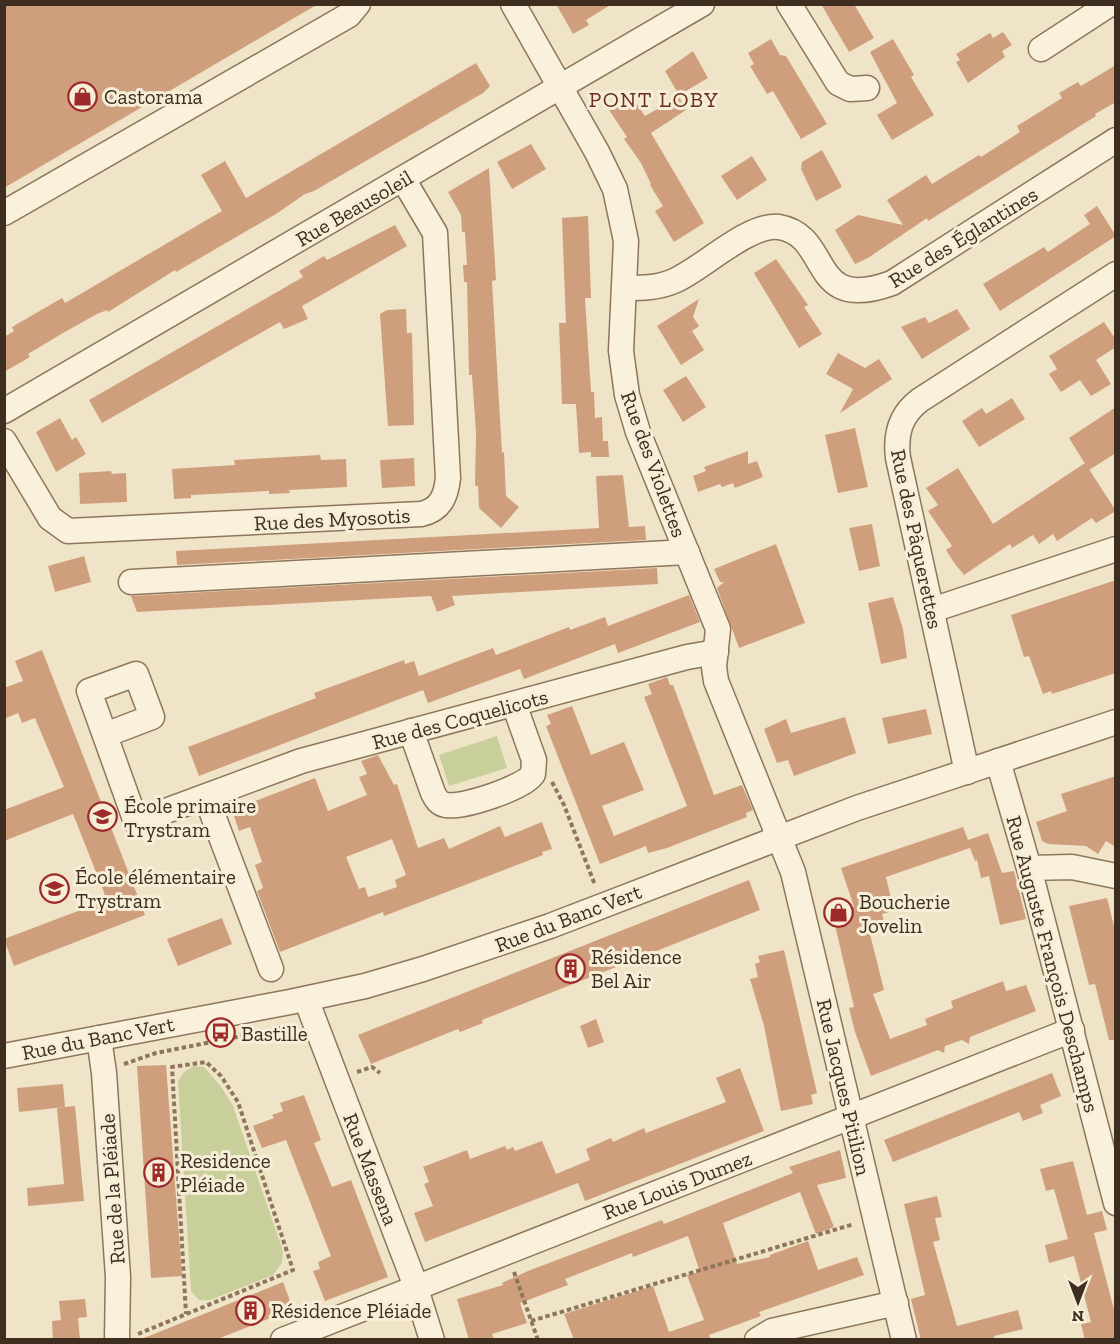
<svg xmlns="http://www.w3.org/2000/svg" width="1120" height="1344" font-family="'Zilla Slab',serif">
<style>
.green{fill:#c9cf9b}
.building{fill:#cf9f7d;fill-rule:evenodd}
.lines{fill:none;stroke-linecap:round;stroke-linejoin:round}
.minor-casing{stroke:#8d765c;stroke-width:27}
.path{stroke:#8d765c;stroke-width:4;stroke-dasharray:4.5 3;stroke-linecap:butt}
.minor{stroke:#faf1dc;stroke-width:24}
.labels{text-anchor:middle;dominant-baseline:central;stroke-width:6;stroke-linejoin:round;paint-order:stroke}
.poi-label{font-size:21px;fill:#3d2e20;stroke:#f7eed8;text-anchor:start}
.street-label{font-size:21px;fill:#3d2e20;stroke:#f7eed8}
.neighbourhood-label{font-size:22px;letter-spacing:1.5px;fill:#6b2e1e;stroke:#f7eed8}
</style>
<rect width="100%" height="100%" fill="#f0e4c8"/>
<g class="green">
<path d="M497,736l10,32 -58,18 -10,-31z"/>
<path d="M194,1066l10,1 16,18 13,21 50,145 -1,12 -9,12 -63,25h-11l-8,-9 -13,-210 6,-9z"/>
</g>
<g class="building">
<path d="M4,4h314l-314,184z"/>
<path d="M556,4h56l-26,16 3,5 -16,9z"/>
<path d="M821,4h33l20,34 -25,14z"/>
<path d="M1003,32l9,13 -10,6 3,6 -37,26 -12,-21 4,-2 -4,-6 34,-21 3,5z"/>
<path d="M771,39l9,16 6,1 41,68 -26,15 -28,-48 -6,3 -17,-28 4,-2 -6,-11z"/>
<path d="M893,39l21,36 -3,2 23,38 -42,25 -15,-25 20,-12 -27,-51z"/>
<path d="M693,51l15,27 -29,17 -14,-24z"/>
<path d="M476,63l14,23 -7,7 -169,98 -9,3 -29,20 -100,58 -1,-2 -67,42 -1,-2 -10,4 -34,19 -35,21 2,3 -26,15v-35l10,-6 -2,-4 50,-29 3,5 157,-92 -21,-36 24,-14 21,37z"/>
<path d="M1116,65v37l-21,12 1,2 -168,105 -1,-3 -59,40 -13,6 -20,-34 23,-15 45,10 -16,-25 39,-25 6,9 47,-29 2,2 39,-25 -3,-6 45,-28 -3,-5 19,-11 3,4z"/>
<path d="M631,96l14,20 34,-19 7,13 -35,23 53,90 -30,19 -19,-31 8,-5 -13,-21 1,-1 -10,-21 -17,-24 3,-2 -18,-27z"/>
<path d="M531,144l15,25 -34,20 -15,-27z"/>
<path d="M822,150l20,37 -26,14 -15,-32 1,-7z"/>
<path d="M752,156l15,24 -30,20 -16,-24z"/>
<path d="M489,168l7,112 -4,1 10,172 2,-1 2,44 13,11 -18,21 -22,-20 -1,-22h-3l1,-53 -4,-58h-3l-2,-93h-3l-1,-17h4l-2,-33h-3l-1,-17 -13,-23z"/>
<path d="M1097,206l19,30 -116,75 -17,-27 61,-37 4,5 42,-28 -6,-9z"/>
<path d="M588,216l3,82h-6l6,94h3l1,26 7,-1 1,24h5l1,16h-18v-5l-12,1 -3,-49h-14l-3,-81h7l-4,-105z"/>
<path d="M395,225l12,21 -105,60 6,13 -24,10 -4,-7 -178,101 -13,-23 214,-123 -4,-6 25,-15 3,4z"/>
<path d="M776,259l32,46 -4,2 18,27 -23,14 -45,-75z"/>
<path d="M699,299l-6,18 6,9 -7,5 12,19 -23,15 -24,-39z"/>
<path d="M406,309l1,24h5l2,92 -26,1 -8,-112 7,-4z"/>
<path d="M957,309l13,20 -48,30 -21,-32 24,-10 4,6z"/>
<path d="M1104,322l12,18v7l-20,13 15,24 -20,12 -11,-16 -19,12 -12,-18 8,-5 -8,-13z"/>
<path d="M838,353l27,15 14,-9 13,20 -52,34 13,-24 -27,-15z"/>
<path d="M686,376l20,31 -23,15 -20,-32z"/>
<path d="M1012,398l13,21 -46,28 -17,-26 20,-13 4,6z"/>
<path d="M1116,407v46l-27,17 -20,-32z"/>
<path d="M60,418l12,22 4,-3 10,17 -30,18 -20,-40z"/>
<path d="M855,428l13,59 -30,6 -13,-58z"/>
<path d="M748,451v13l9,-3 6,16 -28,11 -2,-5 -11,4 -2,-3 -22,8 -5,-16 13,-5 -2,-4z"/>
<path d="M320,455l1,5 25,-1 1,28 -58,3 1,3 -21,1v-3l-78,4v3l-17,1 -2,-30 63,-4 -1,-5z"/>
<path d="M414,458l1,28 -33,2 -2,-28z"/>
<path d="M1085,463l31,48 -20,12 -4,-5 -35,23 -4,-7 -14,10 -6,-9 -21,13 -2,-4 -46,31 -9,-11 -9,-14 6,-4 -24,-35 10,-6 -12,-17 32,-20 35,56z"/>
<path d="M111,471l1,3 14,-1 1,29 -47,2 -1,-31z"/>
<path d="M623,475l6,52 16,-1 1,14 -469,25 -1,-14 423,-23 -3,-52z"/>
<path d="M872,524l8,42 -21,5 -10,-43z"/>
<path d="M776,544l29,79 -66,25 -22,-60 7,-6h-4l-6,-13z"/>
<path d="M84,556l7,26 -36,10 -7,-26z"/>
<path d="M657,568l1,16 -206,12 3,9 -18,7 -6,-16 -294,16 -6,-16z"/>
<path d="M1116,580v93l-64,21 -1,-3 -8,3 -14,-38 -5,1 -13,-42z"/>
<path d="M689,595l11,27 -82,31 -3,-9 -91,35 -4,-10 -92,34 -5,-13 -224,86 -11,-29 128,-49 -2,-5 90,-33 1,4 9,-3 5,15 74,-28 3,7 73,-28 1,3 35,-13 3,9z"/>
<path d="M893,597l10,32 4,29 -26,6 -13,-61z"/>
<path d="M42,650l103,265 -131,51 -10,-27 103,-39 -34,-86 -69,27v-31l60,-23 -29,-69 -13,5 -4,-10 -14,6v-31l19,-7 -8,-20z"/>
<path d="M667,677l3,8h3l41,110 28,-10 11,25 -7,3 1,4 -80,31 -19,5 -2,-7 -46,18 -54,-138 5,-2 -4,-9 25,-9 19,49 33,-13 20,48 -42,16 12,30 73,-30 -43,-109 8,-3 -4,-10z"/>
<path d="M926,709l6,25 -44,10 -6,-26z"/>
<path d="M845,717l11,36 -62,23 -6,-16 -11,3 -13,-34 22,-10 5,14z"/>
<path d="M378,755l16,30 3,-1 21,64 26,-10 5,11 51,-23 5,11 37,-15 10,27 -10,3 1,3 -138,53 -21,8 -1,-4 -103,40 -23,-61 6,-3 -8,-23 7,-3 -12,-35 -11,4 -7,-21 83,-32 13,33 39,-16 -8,-18 8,-3 -6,-13zM392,839l14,36 -11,5 2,7 -29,10 -3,-10 -6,2 -13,-32z"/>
<path d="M1116,776v71l-10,-6 -8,13 -12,-8 -38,-2 -6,-3 -6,-19 31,-11 -6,-17z"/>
<path d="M963,827l5,13 20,-7 14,40 12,-2 12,48 -26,6 -11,-49 4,-1 -12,3 -4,-18 -2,1 -5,-13 -84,29 8,34 -12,3 4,16 -16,4 14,56 -11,4 8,21 9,24 37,-14 -2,-6 28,-11 -2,-7 52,-20 3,10 20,-6 10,26 -66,26 -1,7 -7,-4 -17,6 -1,7 -6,-3 -67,26 -16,-44 -6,-24 5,-1 -22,-95 22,-5 -13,-39z"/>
<path d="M749,880l11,30 -278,110 1,3 -23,9 -2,-3 -87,35 -13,-29z"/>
<path d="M1107,898l9,36v106h-7l-14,-56 -6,1 -20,-79z"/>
<path d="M222,918l10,26 -54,22 -11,-27z"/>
<path d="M784,950l33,143 -6,2 2,9 -32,7 -17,-85 -14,-47 8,-2 -3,-13 5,-2 -2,-6z"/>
<path d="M596,1019l8,23 -16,6 -8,-22z"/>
<path d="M166,1065l16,211 -31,2 -14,-212z"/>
<path d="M740,1068l24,63 -179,70 -7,-18 -153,59 -11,-29 19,-7 -9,-22 5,-2 -6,-15 44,-17 3,9 35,-13 2,4 6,-3 2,4 27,-10 14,33 34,-14 -4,-11 25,-11 2,4 31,-14 2,5 80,-31 -10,-24z"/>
<path d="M1052,1073l9,23 -21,9 3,8 -20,8 -4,-9 -126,50 -9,-22z"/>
<path d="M63,1084l2,23 -46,5 -2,-24z"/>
<path d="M304,1095l17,45 -7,3 18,44 19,-7 37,97 -63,24 -12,-30 7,-2 -2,-7 13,-6 -45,-116 -24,8 -9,-22 21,-8 -2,-3 11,-4 -3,-8z"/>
<path d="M75,1106l9,95 -56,5 -1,-18 37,-4 -7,-76z"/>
<path d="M840,1150l6,28 -29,7 17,42 -18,7 -16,-42 -77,31 14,41 33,-7v-2l38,-14 10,29 39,-13 7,18 -105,37 2,4 -52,19 2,5h-137l-10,-26 89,-28 16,46 35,-12 -17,-45 13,-3 -12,-36 -55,21 -1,-4 -67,26 3,6 -48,18 7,20 -35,11 2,6h-25l-12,-41 46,-14 -1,-2 26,-12 134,-51 2,4 129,-51 -4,-6z"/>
<path d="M1073,1161l14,54 15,-4 5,19 -13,3 22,84v23h-31l-4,-16 10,-2 -17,-66 -25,7 -4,-18 23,-6 -14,-50 -8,2 -6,-22z"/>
<path d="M937,1196l5,21 -7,1 5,22 -7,2 24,84 61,-16 5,19 -29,7 1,4h-74l-10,-41 14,-4 -21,-91z"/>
<path d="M283,1282l10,27 -78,31h-76z"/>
<path d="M85,1299l2,18 -9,1 2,22h-27l-1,-19 9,-1 -2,-19z"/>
</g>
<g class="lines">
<defs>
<g id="minor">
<path d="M513,4l84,148 18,37 11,52 -5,110 6,44 11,37 80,197 -4,38 2,14 77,191 111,468"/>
<path d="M789,4l49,79 12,6 17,-1"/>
<path d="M1041,49l69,-45"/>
<path d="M4,213l345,-198 9,-11"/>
<path d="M625,288c17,0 33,0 49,-7 28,-12 75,-58 105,-54 54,9 28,87 113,56l224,-143"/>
<path d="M4,411l698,-407"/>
<path d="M4,441l46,77 18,13 353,-17c19,-4 25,-17 27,-36l-13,-245 -32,-54"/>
<path d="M131,582l556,-30"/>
<path d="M932,610l184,-61"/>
<path d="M411,731l22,62c3,6 6,11 13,12 17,3 78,-17 87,-31l1,-14 -20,-56"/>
<path d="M105,735l47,-18 -16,-43 -47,17 47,131 165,-61 386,-104 29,-5"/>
<path d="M998,761l31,107 87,335"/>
<path d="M967,772l-69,-314c-3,-24 2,-43 22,-58l196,-126"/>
<path d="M206,797l65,172"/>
<path d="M1029,868l43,-1 44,9"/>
<path d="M306,999l106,277 20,64"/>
<path d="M99,1038l5,35 14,204 -1,63"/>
<path d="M4,1056l286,-54 75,-16 58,-17 127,-43 307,-118 259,-86"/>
<path d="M283,1340l789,-310"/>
<path d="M757,1340l15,-9 124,-28"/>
</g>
</defs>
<use href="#minor" class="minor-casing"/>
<g class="path">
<path d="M552,782l12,23 31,80"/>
<path d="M279,1028h16"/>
<path d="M124,1064l32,-11 101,-20"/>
<path d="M357,1072l15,-5 8,6"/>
<path d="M514,1272l24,68"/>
<path d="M531,1321l323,-97"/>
<path d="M138,1334l155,-64 -55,-168 -17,-26 -15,-14 -34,5 14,247"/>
</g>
<use href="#minor" class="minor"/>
</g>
<defs>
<symbol id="shop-ring" viewBox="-11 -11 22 22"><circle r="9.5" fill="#f7eed8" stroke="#9e2a2b" stroke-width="1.5"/><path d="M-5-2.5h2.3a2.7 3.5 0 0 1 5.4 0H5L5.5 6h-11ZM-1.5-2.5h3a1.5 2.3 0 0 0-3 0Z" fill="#9e2a2b"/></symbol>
<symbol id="school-ring" viewBox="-11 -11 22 22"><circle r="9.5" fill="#f7eed8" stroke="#9e2a2b" stroke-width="1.5"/><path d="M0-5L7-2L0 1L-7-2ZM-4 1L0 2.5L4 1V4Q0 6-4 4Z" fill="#9e2a2b"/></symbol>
<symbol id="building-ring" viewBox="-11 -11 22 22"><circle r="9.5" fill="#f7eed8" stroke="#9e2a2b" stroke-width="1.5"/><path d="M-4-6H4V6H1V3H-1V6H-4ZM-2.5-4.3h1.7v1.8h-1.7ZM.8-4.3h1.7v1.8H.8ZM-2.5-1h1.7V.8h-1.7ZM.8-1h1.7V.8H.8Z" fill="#9e2a2b"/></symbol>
<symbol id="bus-ring" viewBox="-11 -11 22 22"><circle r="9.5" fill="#f7eed8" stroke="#9e2a2b" stroke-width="1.5"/><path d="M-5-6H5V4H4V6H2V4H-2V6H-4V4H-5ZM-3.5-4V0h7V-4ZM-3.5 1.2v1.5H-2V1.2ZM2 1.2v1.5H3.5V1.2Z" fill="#9e2a2b"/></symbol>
</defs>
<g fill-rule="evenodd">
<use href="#shop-ring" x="66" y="80" width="33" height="33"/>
<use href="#school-ring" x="86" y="800" width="33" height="33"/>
<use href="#school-ring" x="38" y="872" width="33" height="33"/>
<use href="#shop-ring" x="822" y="896" width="33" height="33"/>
<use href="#building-ring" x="554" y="952" width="33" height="33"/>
<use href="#bus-ring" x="204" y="1016" width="33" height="33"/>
<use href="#building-ring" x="142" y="1156" width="33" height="33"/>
<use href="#building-ring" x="234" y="1294" width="33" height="33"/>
</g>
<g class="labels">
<g class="poi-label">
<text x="104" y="96">Castorama</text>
<text x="124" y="805">École primaire<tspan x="124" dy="24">Trystram</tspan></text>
<text x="75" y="876">École élémentaire<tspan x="75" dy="24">Trystram</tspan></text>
<text x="859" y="901">Boucherie<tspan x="859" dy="24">Jovelin</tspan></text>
<text x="591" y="956">Résidence<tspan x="591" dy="24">Bel Air</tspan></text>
<text x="241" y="1033">Bastille</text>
<text x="180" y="1160">Residence<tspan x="180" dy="24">Pléiade</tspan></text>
<text x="271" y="1310">Résidence Pléiade</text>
</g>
<g class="street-label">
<text transform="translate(354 208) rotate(-30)">Rue Beausoleil</text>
<text transform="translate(963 237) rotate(-32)">Rue des Églantines</text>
<text transform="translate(654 464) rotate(70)">Rue des Violettes</text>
<text transform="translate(332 519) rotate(-3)">Rue des Myosotis</text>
<text transform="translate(917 539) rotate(78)">Rue des Pâquerettes</text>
<text transform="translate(460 719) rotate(-15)">Rue des Coquelicots</text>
<text transform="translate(568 918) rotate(-21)">Rue du Banc Vert</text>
<text transform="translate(1053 964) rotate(75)">Rue Auguste François Deschamps</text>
<text transform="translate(98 1038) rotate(-11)">Rue du Banc Vert</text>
<text transform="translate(844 1087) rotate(77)">Rue Jacques Pitilion</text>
<text transform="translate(371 1169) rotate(69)">Rue Massena</text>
<text transform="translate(677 1185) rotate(-21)">Rue Louis Dumez</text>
<text transform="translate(112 1189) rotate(-94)">Rue de la Pléiade</text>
</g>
<g class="neighbourhood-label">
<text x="654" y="99">PONT LOBY</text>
</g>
</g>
<rect width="1120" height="1344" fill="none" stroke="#3d2e20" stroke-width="12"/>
<g transform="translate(1078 1302) rotate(180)" stroke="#f7eed8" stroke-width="4.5" paint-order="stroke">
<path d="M0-4.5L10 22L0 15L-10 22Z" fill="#3d2e20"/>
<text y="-9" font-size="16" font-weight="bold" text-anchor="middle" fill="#3d2e20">N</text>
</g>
</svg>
